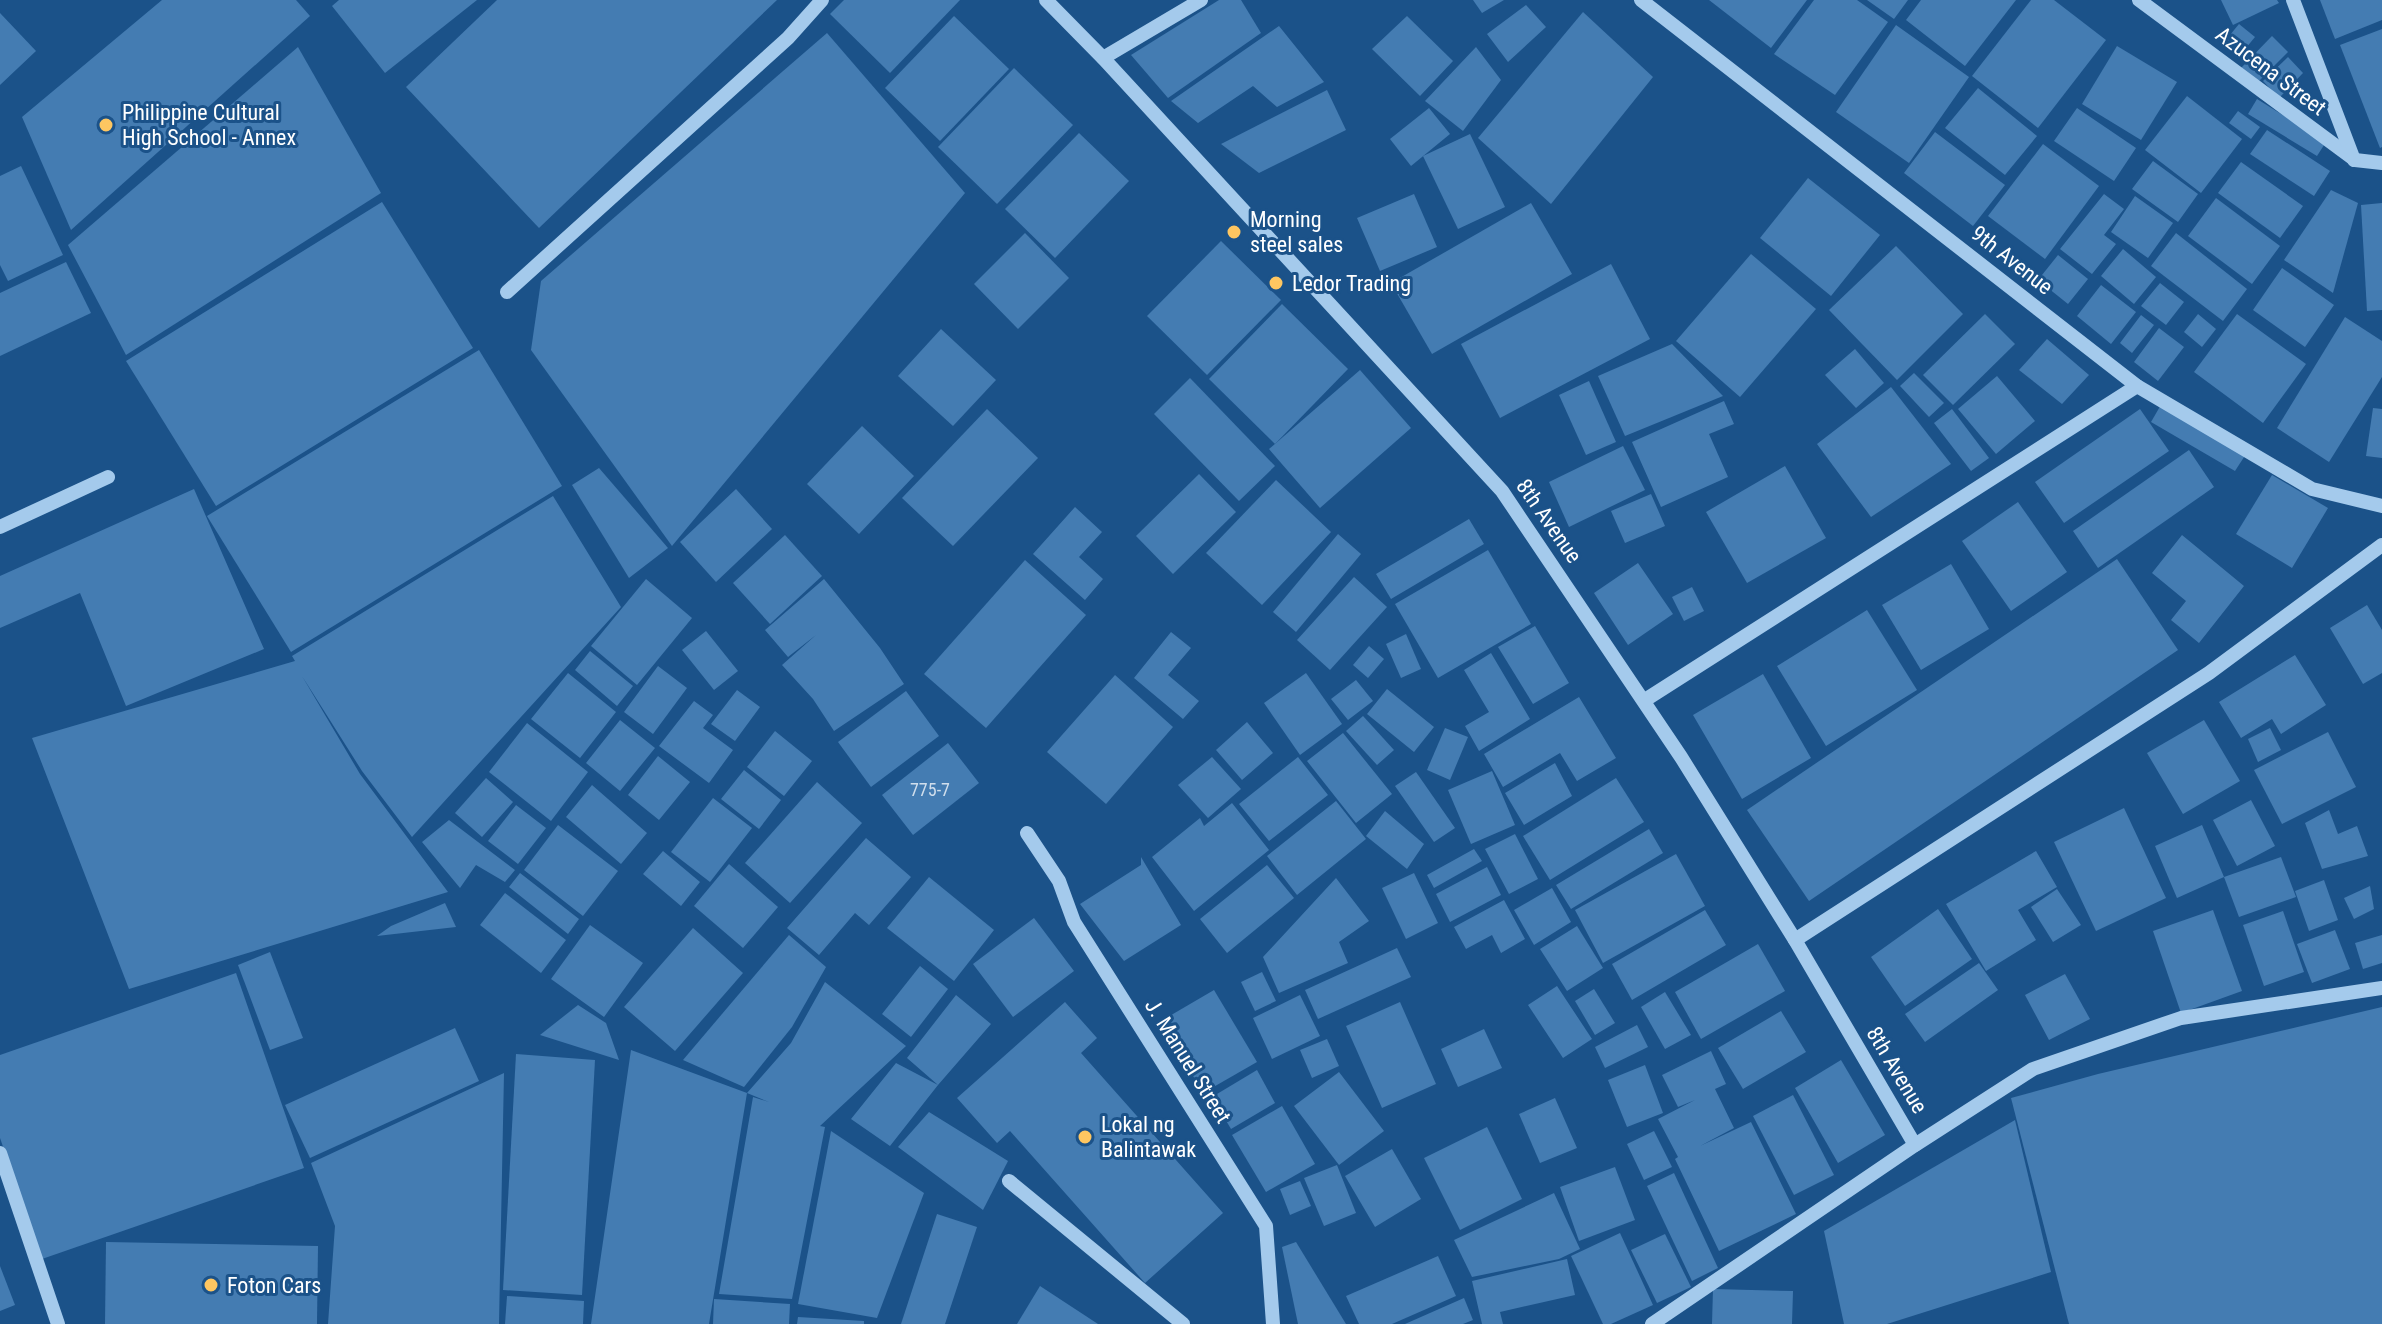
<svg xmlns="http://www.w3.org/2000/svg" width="2382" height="1324" font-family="'Roboto Condensed',sans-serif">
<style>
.building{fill:#447cb2}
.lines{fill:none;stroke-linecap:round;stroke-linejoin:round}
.minor{stroke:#a4caec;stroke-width:14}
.poi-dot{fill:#fec661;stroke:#1b5289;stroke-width:3}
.labels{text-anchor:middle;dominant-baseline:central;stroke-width:6;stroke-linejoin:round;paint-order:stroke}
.number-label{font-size:18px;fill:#d0deec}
.street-label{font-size:22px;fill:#fff;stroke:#1b5289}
.poi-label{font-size:22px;fill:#fff;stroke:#1b5289;text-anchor:start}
</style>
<rect width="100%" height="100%" fill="#1b5289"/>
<g class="building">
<path d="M162,0h134l14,16 -239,214 -49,-113z"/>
<path d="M339,0h138l-92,73 -53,-67z"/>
<path d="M497,0h280l-238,228 -133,-141z"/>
<path d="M844,0h116l-70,73 -60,-59z"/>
<path d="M1219,0h22l20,33 -93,65 -37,-43z"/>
<path d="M1473,0h31l-22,13z"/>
<path d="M1709,0h98l-36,48z"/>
<path d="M1814,0h43l31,22 -53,73 -61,-41z"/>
<path d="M1867,0h41l-14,19z"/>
<path d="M1921,0h95l-51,66 -59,-46z"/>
<path d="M2031,0h23l52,40 -68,88 -66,-52z"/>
<path d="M2221,0h56l2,3 -46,22z"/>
<path d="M2320,0h62v20l-47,19z"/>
<path d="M1526,5l20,22 -38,35 -21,-28z"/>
<path d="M1583,12l70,65 -102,127 -73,-66z"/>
<path d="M0,13l36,38 -36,34z"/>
<path d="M954,16l55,53 -69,72 -55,-53z"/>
<path d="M1407,16l46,45 -33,35 -48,-47z"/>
<path d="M2239,24l16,13 -14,17 -16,-13z"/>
<path d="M1896,25l73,52 -60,86 -73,-51z"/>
<path d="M1279,26l45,56 -47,25 -24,-21 -55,37 -27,-22z"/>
<path d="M2382,29v118l-2,1 -40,-103z"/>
<path d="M827,33l138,160 -293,353 -141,-196 10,-69z"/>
<path d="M2272,36l16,16 -32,32 -16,-15z"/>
<path d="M2117,46l60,36 -36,58 -59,-36z"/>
<path d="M298,47l83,146 -255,162 -58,-110z"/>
<path d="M1476,47l25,33 -38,51 -38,-30z"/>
<path d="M2288,57l15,16 -24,25 -16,-17z"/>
<path d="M1014,68l59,57 -76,79 -59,-57z"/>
<path d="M1978,88l59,48 -32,39 -60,-47z"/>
<path d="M1327,90l19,40 -87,43 -38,-29z"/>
<path d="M2187,96l55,43 -41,54 -56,-43z"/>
<path d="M2257,99l69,43 -9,14 -69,-42z"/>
<path d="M1429,108l21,26 -39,32 -21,-27z"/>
<path d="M2077,108l59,40 -22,33 -60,-40z"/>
<path d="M2238,111l22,16 -9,12 -22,-16z"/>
<path d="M2267,130l63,41 -16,25 -64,-42z"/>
<path d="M1935,132l70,53 -32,41 -69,-53z"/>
<path d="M1079,133l50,48 -74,77 -50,-49z"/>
<path d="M1470,134l35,73 -47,22 -35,-73z"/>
<path d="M2043,144l56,42 -54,73 -57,-43z"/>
<path d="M2153,161l45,33 -20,28 -46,-33z"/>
<path d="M2241,162l62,44 -23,32 -62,-45z"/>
<path d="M21,166l42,89 -55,26 -8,-16v-89z"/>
<path d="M1808,178l72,57 -49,61 -71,-58z"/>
<path d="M2331,190l27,13 -25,90 -49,-33z"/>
<path d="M1414,194l23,53 -57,24 -23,-53z"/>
<path d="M2104,194l20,15 -20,26 12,9 -24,30 -32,-25z"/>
<path d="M2135,196l38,27 -25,35 -37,-26z"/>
<path d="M2216,198l64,48 -28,38 -64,-48z"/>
<path d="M382,202l91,146 -257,158 -90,-145z"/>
<path d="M1531,203l41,71 -140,80 -41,-71z"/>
<path d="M2382,203v107l-15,1 -6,-106z"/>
<path d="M1025,233l44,45 -51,51 -44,-45z"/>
<path d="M2176,233l71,56 -24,32 -72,-55z"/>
<path d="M1221,241l60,59 -74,75 -60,-59z"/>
<path d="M1896,246l67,68 -66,66 -68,-70z"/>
<path d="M2123,249l33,28 -22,27 -33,-28z"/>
<path d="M1751,254l65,55 -76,88 -64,-56z"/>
<path d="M2058,255l30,24 -20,25 -30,-24z"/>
<path d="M66,262l25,51 -91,43v-63z"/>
<path d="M1611,264l39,75 -150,79 -39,-74z"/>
<path d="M2282,268l52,37 -29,42 -52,-37z"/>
<path d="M2160,283l24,19 -18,23 -25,-19z"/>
<path d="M2101,285l35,27 -25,32 -34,-28z"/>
<path d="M1282,304l66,65 -73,75 -66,-65z"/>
<path d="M1985,314l30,30 -62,61 -30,-30z"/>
<path d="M2198,314l18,15 -14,18 -18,-15z"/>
<path d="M2237,314l69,50 -43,59 -69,-51z"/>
<path d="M2141,315l13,10 -22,28 -12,-10z"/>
<path d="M2345,317l37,24v36l-53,85 -52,-34z"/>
<path d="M2159,328l25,19 -26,34 -24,-19z"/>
<path d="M941,329l55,51 -43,46 -55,-50z"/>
<path d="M2047,339l42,36 -27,29 -43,-34z"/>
<path d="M1672,344l51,52 -98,40 -27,-60z"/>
<path d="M1855,349l29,34 -28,25 -31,-33z"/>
<path d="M479,350l83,136 -271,166 -84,-136z"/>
<path d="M1360,370l51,58 -91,80 -51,-59z"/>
<path d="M1914,373l30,30 -15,14 -29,-31z"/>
<path d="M1997,376l38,45 -39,33 -38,-45z"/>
<path d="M1190,378l85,88 -36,35 -85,-87z"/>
<path d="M1589,381l27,61 -30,13 -27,-60z"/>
<path d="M1891,387l60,77 -80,53 -54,-73z"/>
<path d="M1724,401l10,23 -25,10 19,43 -67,30 -29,-65z"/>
<path d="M2162,403l84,51 -11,17 -84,-49z"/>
<path d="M2373,408l9,1v49l-16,-2z"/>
<path d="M987,409l51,49 -85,88 -51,-48z"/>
<path d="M1952,409l37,49 -18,13 -37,-48z"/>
<path d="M2140,409l29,42 -105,72 -29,-41z"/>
<path d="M862,426l52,50 -55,58 -52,-50z"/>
<path d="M1623,446l22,44 -76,37 -20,-45z"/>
<path d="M2189,450l25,37 -116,81 -25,-37z"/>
<path d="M1785,466l41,72 -79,45 -41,-71z"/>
<path d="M599,468l69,80 -39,30 -57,-93z"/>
<path d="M1199,474l37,38 -63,62 -37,-38z"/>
<path d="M2272,475l56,33 -36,60 -56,-34z"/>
<path d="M1276,480l55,52 -69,73 -56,-52z"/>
<path d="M194,489l70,160 -138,57 -46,-113 -80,35v-52z"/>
<path d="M736,489l36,40 -56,53 -36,-40z"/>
<path d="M1651,494l14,32 -40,17 -14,-32z"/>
<path d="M553,496l68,111 -209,230 -50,-66 -60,-95 58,98 88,118 -319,97 -97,-251 263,-77 -3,-5z"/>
<path d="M2018,502l49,70 -56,39 -49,-70z"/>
<path d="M1075,507l27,25 -23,25 24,22 -18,21 -52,-46z"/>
<path d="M1469,519l15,25 -93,55 -15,-25z"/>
<path d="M1338,534l23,20 -65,78 -23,-20z"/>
<path d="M785,535l37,41 -52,48 -37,-41z"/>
<path d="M2182,535l62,51 -45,57 -28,-23 15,-19 -34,-28z"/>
<path d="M1488,550l43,74 -93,54 -43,-74z"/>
<path d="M2117,559l61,91 -369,251 -62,-91z"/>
<path d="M1025,560l61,55 -100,113 -62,-54z"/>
<path d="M1638,563l35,51 -45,31 -34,-52z"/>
<path d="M1951,564l38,65 -68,41 -39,-65z"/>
<path d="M1354,577l33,30 -57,63 -33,-30z"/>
<path d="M646,579l46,39 -55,67 -46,-39z"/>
<path d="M824,579l56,69 24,36 -70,47 -21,-32 -31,-34 34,-30 -28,22 -23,-27z"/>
<path d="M1692,587l12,24 -20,10 -12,-24z"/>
<path d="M2367,605l15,25v43l-19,11 -33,-56z"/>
<path d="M1867,610l50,80 -91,56 -49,-80z"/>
<path d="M1535,626l34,57 -36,21 -35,-57z"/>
<path d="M706,631l32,40 -24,19 -32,-40z"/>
<path d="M1171,632l20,16 -23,27 31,26 -16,18 -49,-41z"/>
<path d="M1406,634l15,35 -20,9 -15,-34z"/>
<path d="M1369,646l15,13 -16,19 -15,-13z"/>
<path d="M590,651l43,35 -16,20 -42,-36z"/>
<path d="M1491,653l39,66 -51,32 -14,-25 24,-14 -25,-42z"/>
<path d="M2295,655l31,50 -45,29 -9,-15 -31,19 -22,-36z"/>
<path d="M658,666l29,22 -34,46 -29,-22z"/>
<path d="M568,673l48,39 -36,46 -49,-39z"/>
<path d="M1306,673l36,51 -42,31 -36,-52z"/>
<path d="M1763,674l48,84 -69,41 -49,-84z"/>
<path d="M1115,675l58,52 -67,77 -59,-52z"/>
<path d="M1356,680l17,21 -25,19 -17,-21z"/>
<path d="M1387,689l47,38 -20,25 -47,-38z"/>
<path d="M737,690l23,17 -25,34 -24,-17z"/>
<path d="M906,691l33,45 -68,51 -33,-45z"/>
<path d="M1579,697l37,61 -39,23 -17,-28 -57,34 -19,-33z"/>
<path d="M694,701l19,14 -10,13 30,22 -24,33 -50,-37z"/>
<path d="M1363,716l31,34 -17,15 -31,-34z"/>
<path d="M620,720l35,28 -35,43 -34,-28z"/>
<path d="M2204,720l36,61 -57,33 -36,-61z"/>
<path d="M1247,722l26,31 -31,27 -26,-30z"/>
<path d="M527,723l61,49 -37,49 -62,-49z"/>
<path d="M1445,728l23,9 -18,43 -23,-10z"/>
<path d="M2270,728l11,22 -23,12 -10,-23z"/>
<path d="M775,731l37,30 -28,35 -37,-29z"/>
<path d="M2328,732l28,55 -74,37 -28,-54z"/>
<path d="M1343,733l49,61 -36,29 -49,-62z"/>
<path d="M948,743l31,40 -66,52 -31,-40z"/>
<path d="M658,756l32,26 -31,38 -31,-25z"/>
<path d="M1212,757l29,32 -33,29 -30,-33z"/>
<path d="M1298,757l30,38 -59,46 -30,-37z"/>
<path d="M1555,763l17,33 -48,29 -19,-32z"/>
<path d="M744,770l37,30 -22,29 -38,-30z"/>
<path d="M1492,771l23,54 -44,19 -23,-54z"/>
<path d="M1416,772l39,56 -21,14 -39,-56z"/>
<path d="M486,778l27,24 -31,35 -27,-24z"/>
<path d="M1616,778l28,44 -94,58 -27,-44z"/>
<path d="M817,782l45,41 -72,80 -45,-40z"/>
<path d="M592,785l55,48 -26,31 -55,-47z"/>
<path d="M713,798l39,30 -42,54 -39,-30z"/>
<path d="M2251,800l24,46 -38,20 -24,-46z"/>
<path d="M1336,801l30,38 -69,56 -30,-39z"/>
<path d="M1232,803l37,47 -75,61 -42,-54 48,-39 4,8z"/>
<path d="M516,805l30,23 -28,36 -30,-23z"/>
<path d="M2124,808l42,90 -70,33 -42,-89z"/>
<path d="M2329,810l9,24 19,-8 11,30 -46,13 -17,-46z"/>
<path d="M1385,811l39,33 -17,25 -41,-33z"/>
<path d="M449,820l66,50 -10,12 -29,-17 -16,23 -38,-46z"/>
<path d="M558,825l60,46 -35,45 -59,-46z"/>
<path d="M2202,825l22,52 -47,21 -22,-52z"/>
<path d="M1649,829l14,24 -92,56 -15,-24z"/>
<path d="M1515,834l23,45 -29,15 -24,-45z"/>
<path d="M866,838l45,39 -42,48 -14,-12 -36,42 -32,-27z"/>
<path d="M1474,849l8,12 -48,27 -7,-13z"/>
<path d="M663,851l37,31 -19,24 -38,-32z"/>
<path d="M2036,851l21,36 -39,23 18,30 -50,31 -40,-67z"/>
<path d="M1676,854l29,52 -102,57 -28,-53z"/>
<path d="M1141,857l40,68 -57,36 -44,-57 61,-39z"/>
<path d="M2281,857l15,40 -57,20 -15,-40z"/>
<path d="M729,864l49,43 -35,41 -49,-42z"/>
<path d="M1267,865l27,33 -67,55 -27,-34z"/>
<path d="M1487,867l14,28 -51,27 -14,-28z"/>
<path d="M520,873l59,46 -11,15 -59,-47z"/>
<path d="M1414,873l24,50 -32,16 -24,-51z"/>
<path d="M929,877l65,53 -40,51 -67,-53z"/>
<path d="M1336,878l33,43 -30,21 9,21 -69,30 -16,-36z"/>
<path d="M2324,880l14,40 -29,11 -14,-40z"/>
<path d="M2370,886l4,23 -20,10 -10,-21z"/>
<path d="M1552,888l19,34 -37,23 -20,-35z"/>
<path d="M2057,889l24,36 -28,17 -22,-35z"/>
<path d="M505,893l61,47 -25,33 -61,-48z"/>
<path d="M1504,900l21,39 -24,14 -9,-18 -26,14 -12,-22z"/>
<path d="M445,903l11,24 -79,9 14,-10z"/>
<path d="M1938,909l34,50 -67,47 -34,-49z"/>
<path d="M1705,910l21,35 -94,55 -20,-36z"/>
<path d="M2213,910l29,81 -61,22 -28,-82z"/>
<path d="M2283,911l21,61 -40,14 -21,-61z"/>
<path d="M1034,918l40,53 -61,46 -40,-53z"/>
<path d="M590,925l53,38 -39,54 -53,-38z"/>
<path d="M1577,926l26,42 -36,23 -27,-42z"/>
<path d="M693,928l50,45 -68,78 -51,-44z"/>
<path d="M2335,930l15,39 -38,14 -15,-39z"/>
<path d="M789,935l37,32 -34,60 -48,60 -61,-27z"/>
<path d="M2382,935v28l-19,6 -8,-26z"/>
<path d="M1758,944l27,47 -84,48 -26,-47z"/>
<path d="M1397,948l14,29 -93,42 -13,-29z"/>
<path d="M270,952l33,86 -33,12 -32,-85z"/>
<path d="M1979,963l19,27 -73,52 -20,-28z"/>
<path d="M920,966l28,23 -37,48 -29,-23z"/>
<path d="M1262,972l14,29 -21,10 -14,-29z"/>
<path d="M236,973l68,195 -262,91 -42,-121v-83z"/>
<path d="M2065,974l25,45 -41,21 -24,-45z"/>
<path d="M825,982l81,64 -86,80 5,1 -33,172 -73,-5 34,-197 16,5 -22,-9 -38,231h-118l40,-274 116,43 44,-50z"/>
<path d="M1557,986l35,53 -29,19 -35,-53z"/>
<path d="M1594,989l21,34 -20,12 -20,-34z"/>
<path d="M1214,990l43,72 -54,31 -42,-72z"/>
<path d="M1665,992l26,43 -26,14 -24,-42z"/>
<path d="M956,995l35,29 -53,61 -48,61 -39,-27 45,-56 42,22 -31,-27z"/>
<path d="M1300,995l20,41 -48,23 -19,-41z"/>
<path d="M1065,1002l32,36 -16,15 142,160 -78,70 -135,-152 -13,12 -40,-45z"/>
<path d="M1400,1002l36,82 -54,24 -36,-82z"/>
<path d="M578,1005l28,18 13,37 -79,-25z"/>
<path d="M2382,1007v317h-313l-58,-226 87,-24z"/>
<path d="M1781,1011l25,41 -63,37 -25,-41z"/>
<path d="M1637,1025l11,22 -43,21 -10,-21z"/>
<path d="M455,1028l24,53 -169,77 -25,-53z"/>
<path d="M1484,1029l18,39 -44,19 -17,-38z"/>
<path d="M1327,1039l12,27 -27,12 -12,-28z"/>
<path d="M1711,1051l15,33 -11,5 19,39 -34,18 51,-24 45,92 -77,37 -44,-92 3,-2 -20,-38 37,-19 -17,7 -16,-32z"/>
<path d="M516,1054l79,6 -13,235 -79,-5z"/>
<path d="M1841,1060l44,75 -47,28 -43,-75z"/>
<path d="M1645,1065l18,48 -36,14 -19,-47z"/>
<path d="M1257,1070l18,33 -44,26 -19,-32z"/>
<path d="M1339,1072l45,59 -45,34 -45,-59z"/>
<path d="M504,1073l-5,251h-171l7,-98 -24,-63z"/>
<path d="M1793,1095l41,80 -40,20 -41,-79z"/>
<path d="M1555,1098l22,50 -37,15 -21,-49z"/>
<path d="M1282,1106l33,58 -49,28 -34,-57z"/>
<path d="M929,1112l79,49 -25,49 -85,-63z"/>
<path d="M2015,1120l36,152 -164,52h-43l-20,-93z"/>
<path d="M1487,1127l35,72 -62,31 -36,-72z"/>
<path d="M831,1131l93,62 -47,125 -79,-14z"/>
<path d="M1654,1131l18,36 -28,13 -17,-36z"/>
<path d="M1392,1149l29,50 -46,28 -30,-51z"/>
<path d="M1337,1165l19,48 -32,13 -20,-48z"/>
<path d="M1615,1167l20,53 -56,21 -19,-54z"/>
<path d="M1674,1173l44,95 -26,13 -45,-95z"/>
<path d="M1300,1181l11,25 -21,9 -10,-26z"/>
<path d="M1554,1193l26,56 -21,10 -87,18 -18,-37z"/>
<path d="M937,1214l40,13 -32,97h-44z"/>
<path d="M1620,1233l33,72 -42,19h-8l-32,-68z"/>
<path d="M1665,1234l26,53 -34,16 -26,-53z"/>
<path d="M106,1242l212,4 -1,78h-212z"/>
<path d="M1296,1242l50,82h-48l-16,-77z"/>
<path d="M1438,1256l18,40 -64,28h-33l-13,-28z"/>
<path d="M1567,1259l8,36 -75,17 3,12h-21l-10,-43z"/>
<path d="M0,1266l15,39 -15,6z"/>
<path d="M1040,1286l58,38h-81z"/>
<path d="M1713,1289l80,2 -1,33h-80z"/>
<path d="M507,1296l77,5 -1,23h-78z"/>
<path d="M1464,1298l9,22 -10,4h-58z"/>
<path d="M714,1299l76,5 -1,20h-76z"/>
<path d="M798,1317l66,4v3h-67z"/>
</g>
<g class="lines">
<g class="minor">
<path d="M1046,0l57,58 399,433 179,266 114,183 120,205"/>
<path d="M1641,0l496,386 175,103 70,17"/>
<path d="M2139,0l216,160 27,3"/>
<path d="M2293,0l61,160"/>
<path d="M1103,58l98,-58"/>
<path d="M507,292l281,-254 34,-38"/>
<path d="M0,527l108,-50"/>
<path d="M1645,700l492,-314"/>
<path d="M1027,833l32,48 15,41 192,304 7,98"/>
<path d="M1795,940l414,-267 173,-128"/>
<path d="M0,1153l58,171"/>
<path d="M1009,1181l174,143"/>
<path d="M1652,1324l263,-179 118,-76 148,-51 201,-30"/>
</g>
</g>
<g class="poi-dot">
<circle cx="106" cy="125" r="8"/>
<circle cx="1234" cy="232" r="8"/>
<circle cx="1276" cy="283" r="8"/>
<circle cx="1085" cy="1137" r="8"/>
<circle cx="211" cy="1285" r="8"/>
</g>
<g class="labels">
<g class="number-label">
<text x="930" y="789">775-7</text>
</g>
<g class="street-label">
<text transform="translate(2271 71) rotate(37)">Azucena Street</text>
<text transform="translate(2012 260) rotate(38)">9th Avenue</text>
<text transform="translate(1549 521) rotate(55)">8th Avenue</text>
<text transform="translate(1188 1061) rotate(58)">J. Manuel Street</text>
<text transform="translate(1897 1070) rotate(59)">8th Avenue</text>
</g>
<g class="poi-label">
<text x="122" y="112">Philippine Cultural<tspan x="122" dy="25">High School - Annex</tspan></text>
<text x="1250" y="219">Morning<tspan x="1250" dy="25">steel sales</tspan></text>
<text x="1292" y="283">Ledor Trading</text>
<text x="1101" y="1124">Lokal ng<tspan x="1101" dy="25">Balintawak</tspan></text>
<text x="227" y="1285">Foton Cars</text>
</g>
</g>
</svg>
